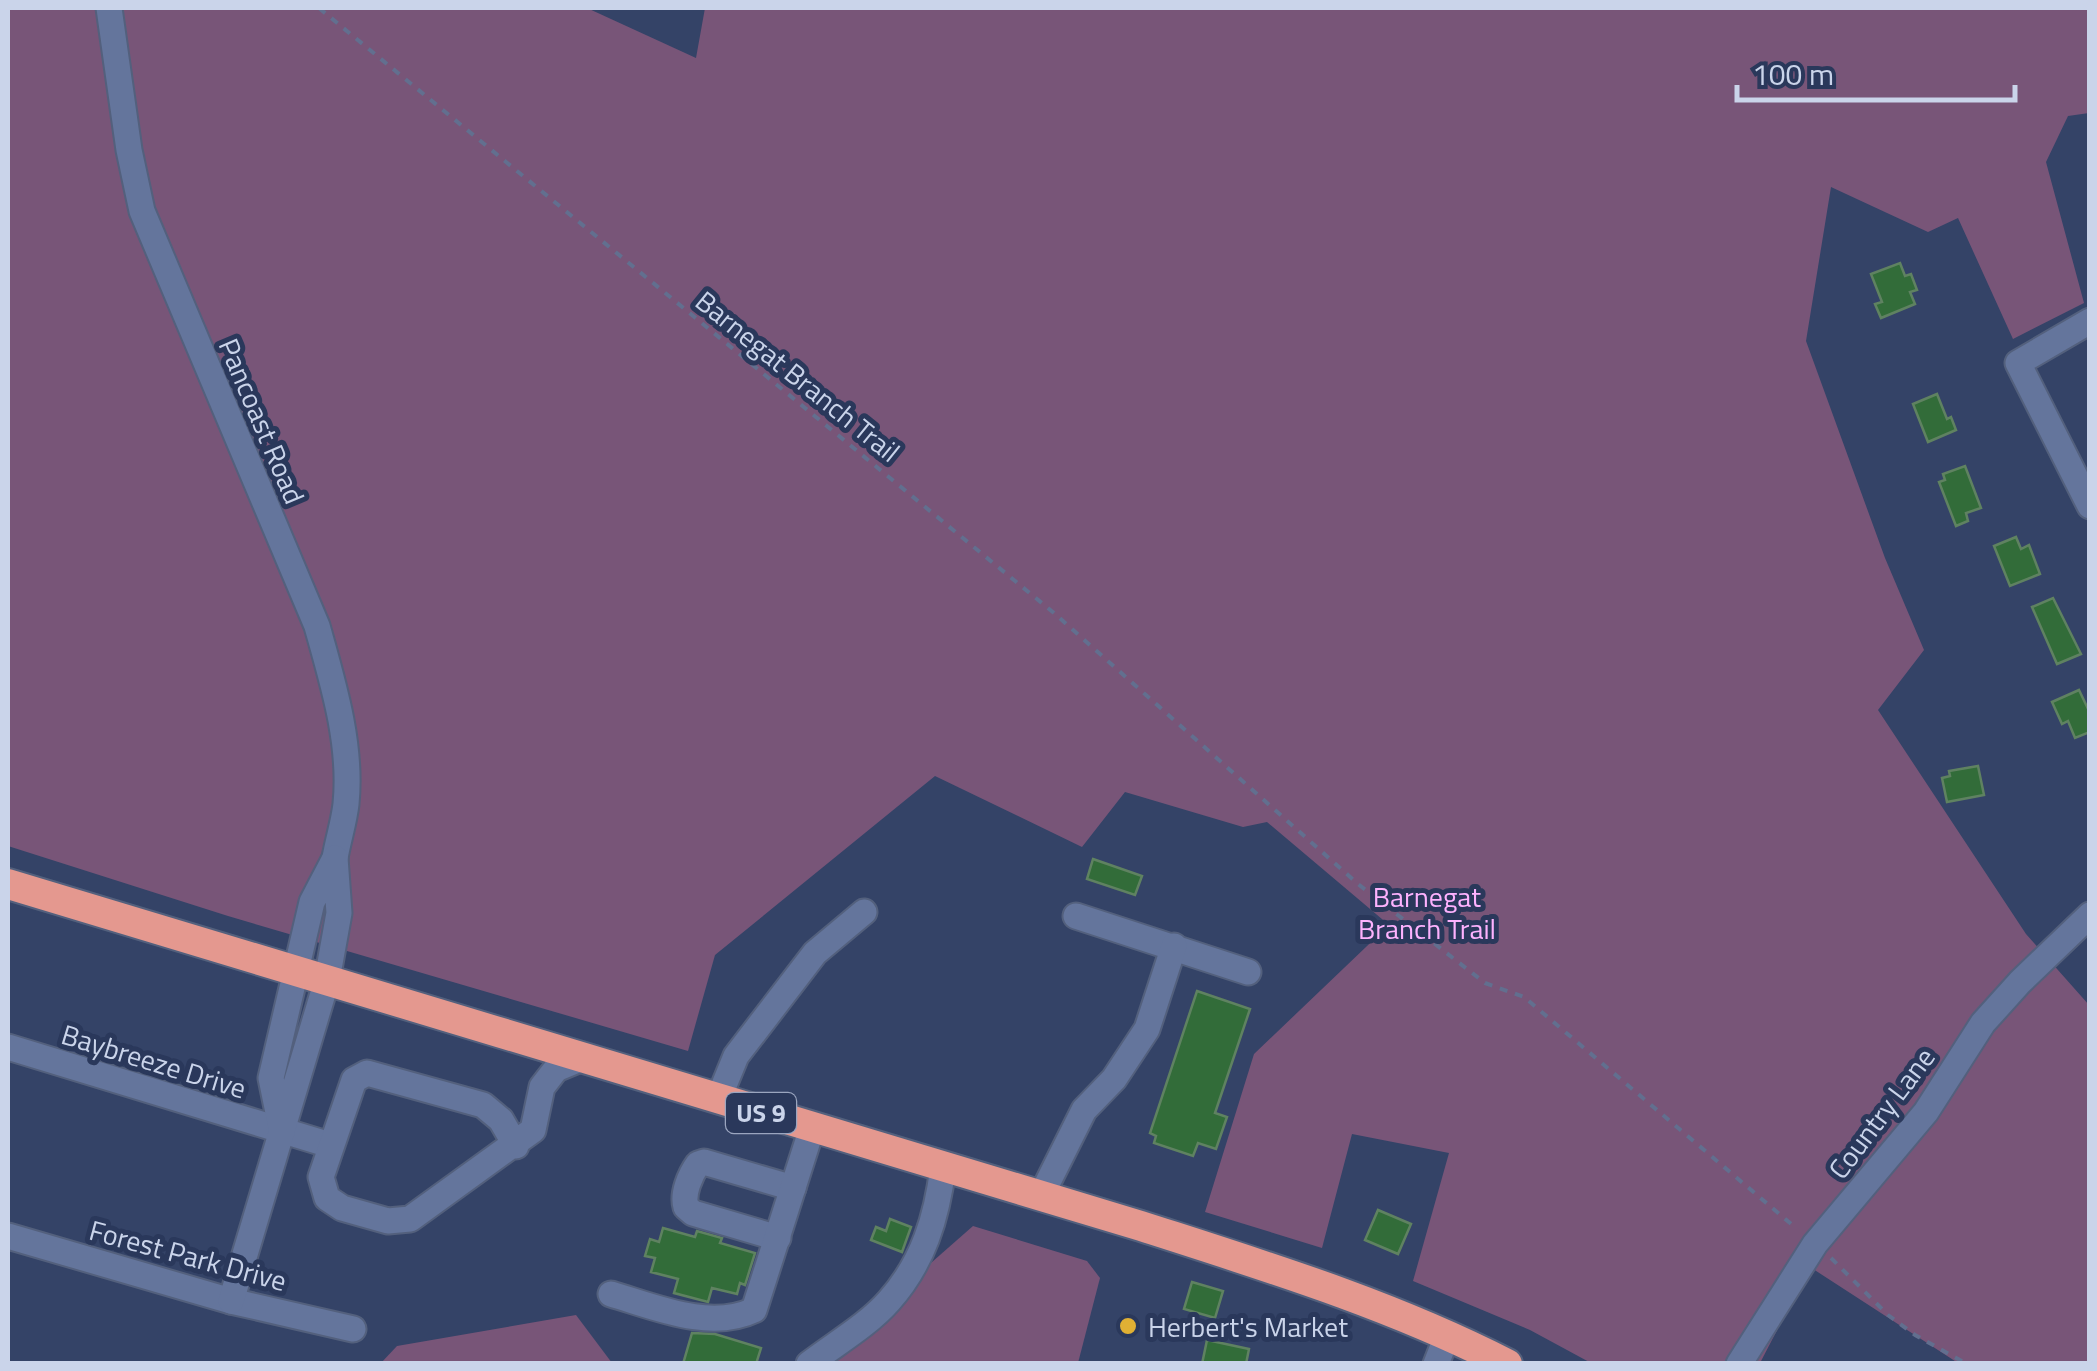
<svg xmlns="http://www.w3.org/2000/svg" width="2097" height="1371" font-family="'Titillium Web',sans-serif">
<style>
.green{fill:#785578}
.building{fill:#326c39;stroke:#5f8261;stroke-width:2.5}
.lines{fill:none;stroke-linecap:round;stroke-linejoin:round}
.minor-casing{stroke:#53607d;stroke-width:29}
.highway-casing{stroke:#53607d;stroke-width:34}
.path{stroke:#626f8f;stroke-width:4;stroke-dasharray:8 8;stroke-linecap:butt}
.minor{stroke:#64759c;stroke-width:25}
.highway{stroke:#e4988f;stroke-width:30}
.poi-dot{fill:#e0b034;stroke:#2a385b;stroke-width:4}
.labels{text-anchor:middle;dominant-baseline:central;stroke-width:10;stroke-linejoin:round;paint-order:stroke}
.shield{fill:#2a385b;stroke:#9aa5bf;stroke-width:2.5}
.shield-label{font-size:25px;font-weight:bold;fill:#cad4ea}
.street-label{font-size:28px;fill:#cad4ea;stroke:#2a385b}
.park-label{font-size:28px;fill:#fdb2fe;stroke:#2a385b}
.poi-label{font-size:28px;fill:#cad4ea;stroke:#2a385b;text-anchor:start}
</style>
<rect width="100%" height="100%" fill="#344367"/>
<g class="green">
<path d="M8,8h579l109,50 9,-50h1384v105l-21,3 -22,46 38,141 -71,36 -55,-121 -30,14 -97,-45 -25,154 79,217 39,92 -46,60 148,224 63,71v358h-131l-148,-96 -50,96h-169l-61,-33 -117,-49 36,-128 -97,-19 -30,114 -117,-36 49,-158 135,-129 -122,-103 -24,5 -118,-35 -43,55 -147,-71 -220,179 -27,96 -460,-135 -220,-70z"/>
<path d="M973,1226l114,35 13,17 -22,85 -262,1z"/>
<path d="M576,1315l36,48h-231l16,-17z"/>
</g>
<g class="building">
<path d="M1900,263l5,13 6,-2 6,16 -7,2 5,12 -34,14 -6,-14 7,-2 -11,-28z"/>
<path d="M1937,394l10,25 4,-2 5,13 -28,12 -15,-38z"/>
<path d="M1965,466l16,42 -15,5 2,8 -12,5 -17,-44 6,-2 -2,-6z"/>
<path d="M2016,537l5,12 8,-4 11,29 -30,12 -16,-40z"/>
<path d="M2053,598l28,56 -24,10 -25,-57z"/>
<path d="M2079,690l11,23v19l-15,6 -7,-17 -6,3 -10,-22z"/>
<path d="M1978,766l6,29 -37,7 -5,-24 8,-2 -1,-5z"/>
<path d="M1093,859l49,17 -7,19 -48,-16z"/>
<path d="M1197,991l53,18 -35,104 12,4 -11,32 -18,-6 -5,13 -39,-13 2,-7 -6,-3z"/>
<path d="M1378,1210l33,14 -13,30 -33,-14z"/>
<path d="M890,1219l21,8 -9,25 -31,-12 5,-13 10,4z"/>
<path d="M663,1228l32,9 2,-6 25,7 -2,5 35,10 -10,32 -5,-2 -3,11 -25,-6 -4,14 -34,-9 4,-14 -27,-7 4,-14 -10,-2 5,-17 9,3z"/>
<path d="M1192,1282l31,9 -8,27 -31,-9z"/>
<path d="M692,1333l23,1 46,14 -5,16h-73z"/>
<path d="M1207,1340l42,9 -3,15h-44z"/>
</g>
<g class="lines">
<defs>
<g id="minor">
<path d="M109,8l20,142 13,61 175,415c16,57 35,118 29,178 -2,18 -8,36 -11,54"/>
<path d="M2090,321l-72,42 72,143"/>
<path d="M1076,916l172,56"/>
<path d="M8,1047l322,98"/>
<path d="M718,1100l18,-44 79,-103 49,-41"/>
<path d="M516,1146l-15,-26 -18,-15 -116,-32 -13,7 -33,97 6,21 15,10 46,13 22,-2 123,-89 9,-43 14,-18 24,-10"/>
<path d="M1041,1196l43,-86 30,-31 33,-50 27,-83"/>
<path d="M8,1236l223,65 122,28"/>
<path d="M778,1238l-85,-25 -7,-6c-4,-13 4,-32 12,-43l6,-2 89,26"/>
<path d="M611,1294c44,13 99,37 143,16l58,-182"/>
<path d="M231,1301l96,-321 12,-67 -4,-55 -23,44 -41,176 11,54"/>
<path d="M809,1364c26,-20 59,-39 80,-63 34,-38 48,-84 54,-134"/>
<path d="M1436,1364l11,-28"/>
<path d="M1739,1364l76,-120 111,-132 57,-89 37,-41 70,-67"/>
</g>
<path id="highway" d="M8,884l1133,342c124,40 249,78 366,138"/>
</defs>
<use href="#minor" class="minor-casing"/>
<use href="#highway" class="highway-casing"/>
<g class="path">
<path d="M319,8l735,605 304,271 127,99 39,14 273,232"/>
<path d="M1831,1258l57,57 27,20 52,29"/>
</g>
<use href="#minor" class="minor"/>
<use href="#highway" class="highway"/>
</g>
<circle class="poi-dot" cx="1128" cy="1326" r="10"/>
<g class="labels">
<rect class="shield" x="726" y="1093" width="70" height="40" rx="8"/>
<g class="shield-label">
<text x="761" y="1113">US 9</text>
</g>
<g class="street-label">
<text transform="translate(798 376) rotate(39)">Barnegat Branch Trail</text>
<text transform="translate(262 421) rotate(67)">Pancoast Road</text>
<text transform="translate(154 1061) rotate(17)">Baybreeze Drive</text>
<text transform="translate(1881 1113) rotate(-53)">Country Lane</text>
<text transform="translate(188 1255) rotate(15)">Forest Park Drive</text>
</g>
<g class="park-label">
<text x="1427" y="896">Barnegat<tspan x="1427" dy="32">Branch Trail</tspan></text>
</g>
<g class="poi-label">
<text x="1148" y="1326">Herbert's Market</text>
</g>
</g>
<rect width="2097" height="1371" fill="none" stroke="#cad4ea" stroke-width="20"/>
<path d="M1737 85v15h278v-15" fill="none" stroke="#cad4ea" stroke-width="5"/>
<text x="1752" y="85" font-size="30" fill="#cad4ea" stroke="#2a385b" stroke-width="8" paint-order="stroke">100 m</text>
</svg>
